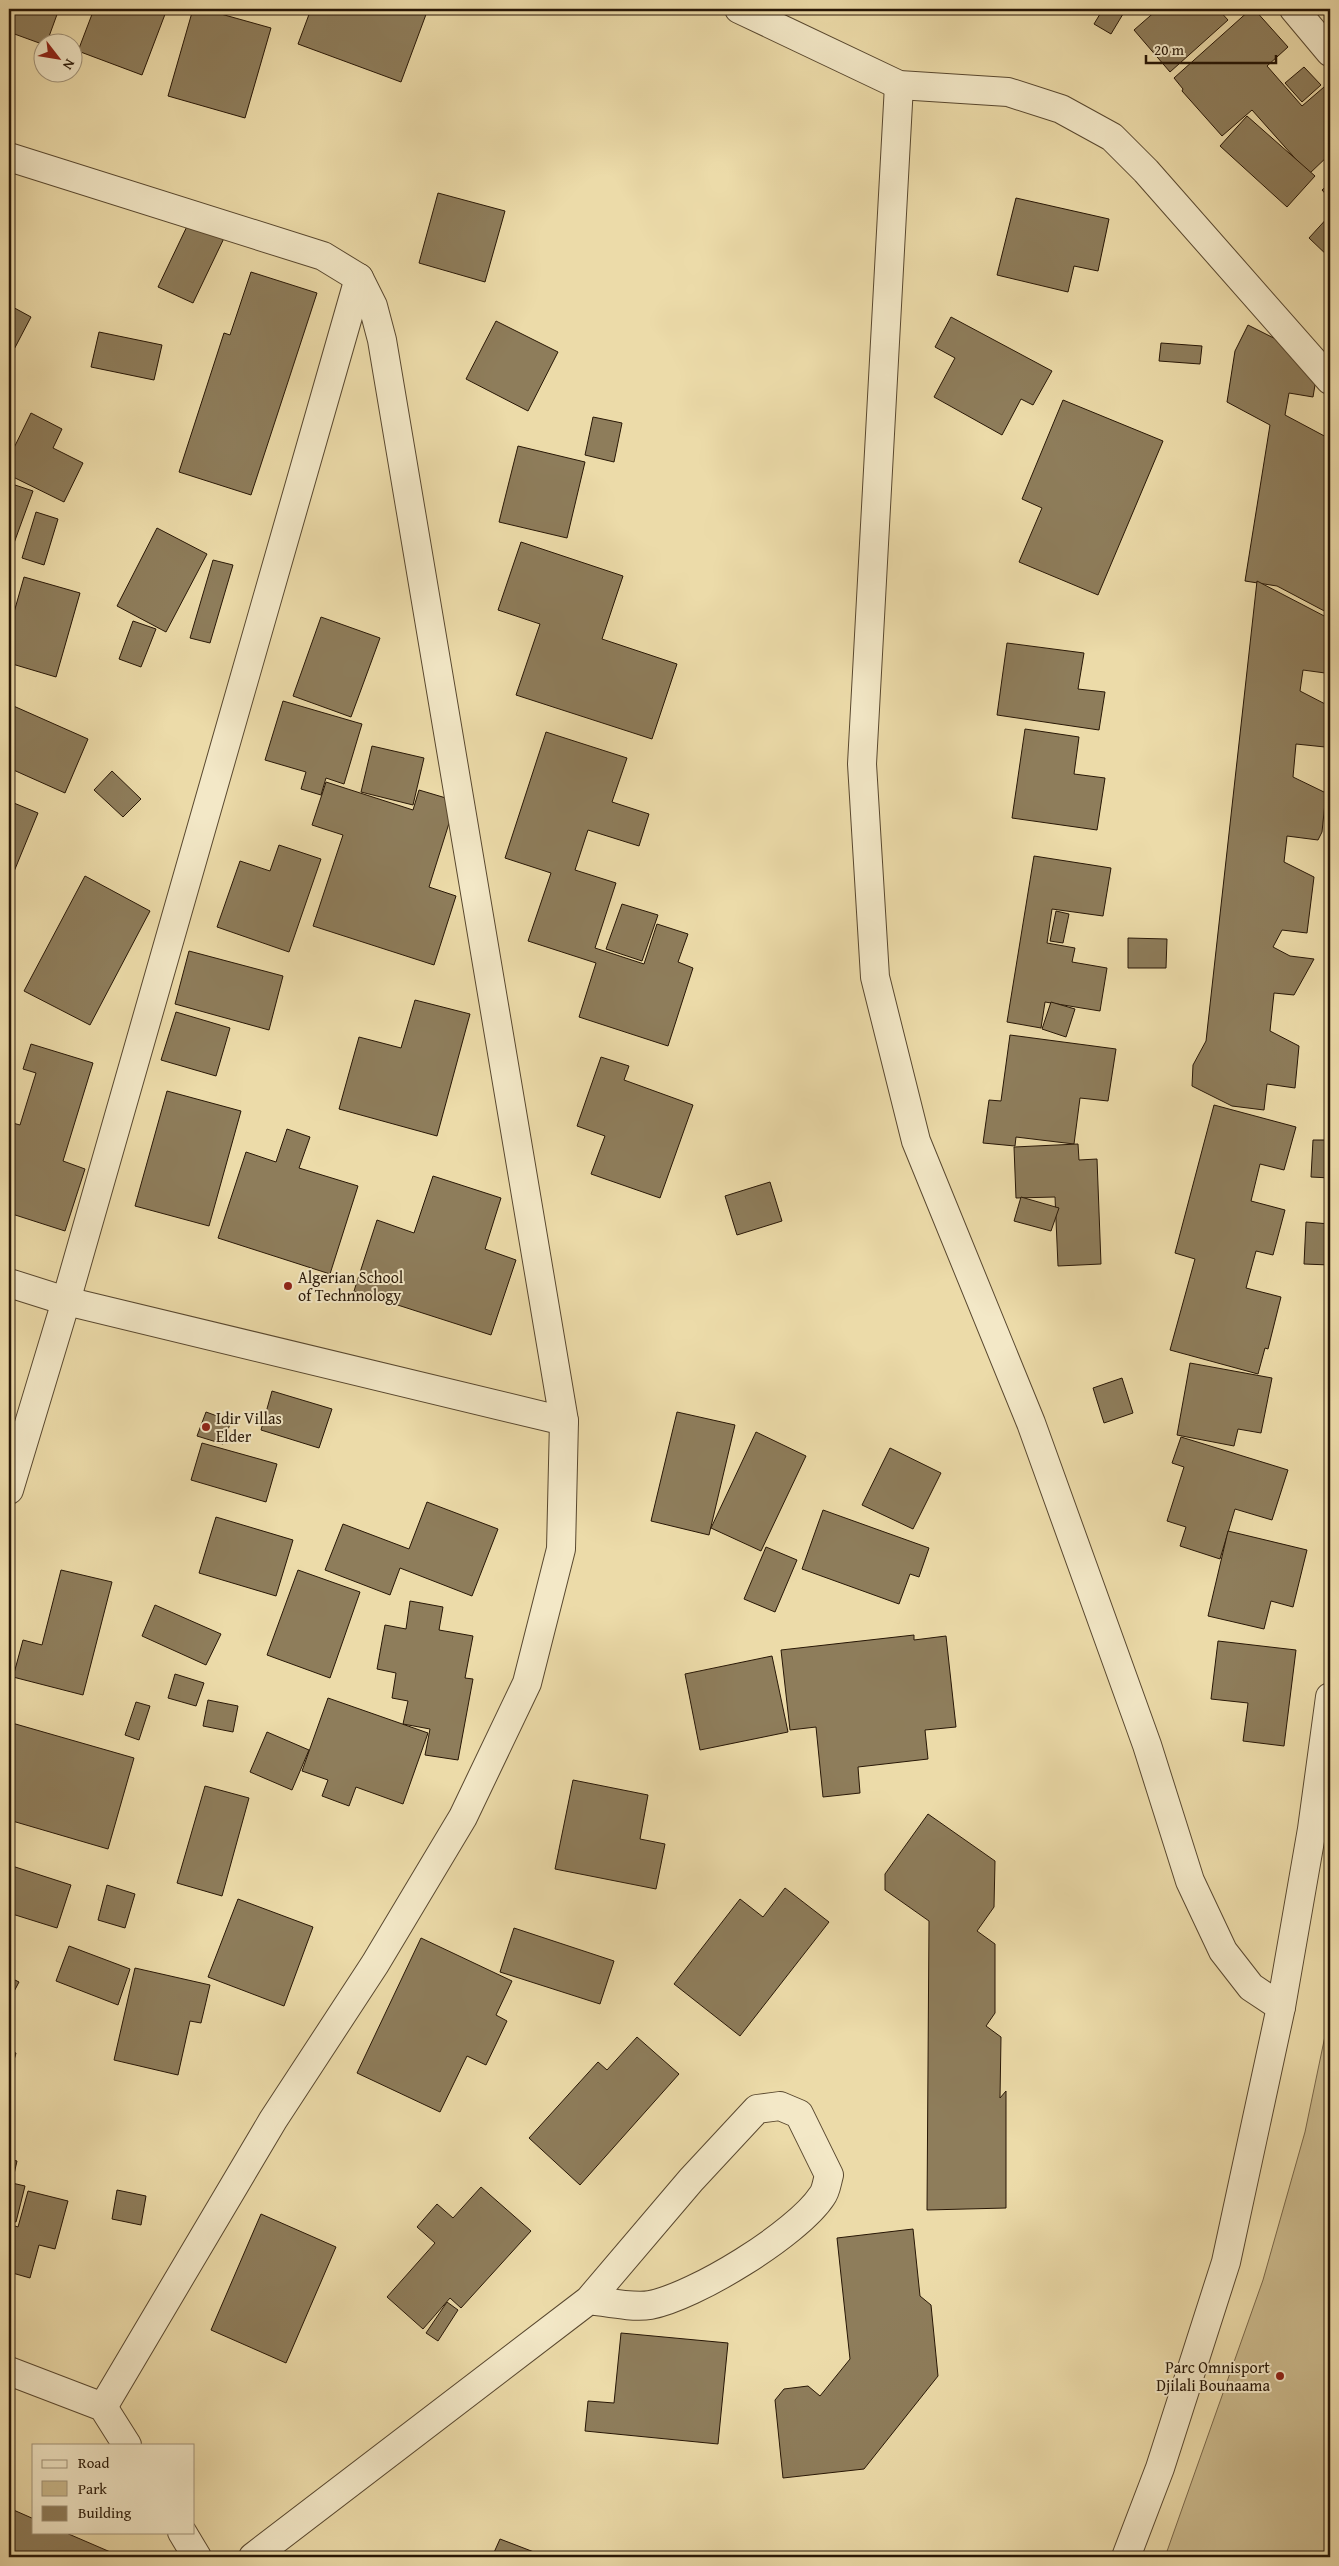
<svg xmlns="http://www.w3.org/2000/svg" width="1339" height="2566" font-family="'Gentium Book Plus',serif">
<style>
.green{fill:#cbba8d;stroke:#7a684a}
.building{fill:#8e7d5b;stroke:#281706}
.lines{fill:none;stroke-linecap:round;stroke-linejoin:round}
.minor-casing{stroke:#59482f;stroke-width:30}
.tertiary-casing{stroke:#59482f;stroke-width:30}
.minor{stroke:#f3e8c7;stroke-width:28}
.tertiary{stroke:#f3e8c7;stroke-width:28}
.poi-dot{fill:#8f2418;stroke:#f3e8c7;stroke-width:2}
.labels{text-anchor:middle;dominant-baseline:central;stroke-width:4;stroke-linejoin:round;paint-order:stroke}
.poi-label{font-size:16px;fill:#281706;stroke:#f3e8c7;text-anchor:start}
</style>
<rect width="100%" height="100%" fill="#ecdba9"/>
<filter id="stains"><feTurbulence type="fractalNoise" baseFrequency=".004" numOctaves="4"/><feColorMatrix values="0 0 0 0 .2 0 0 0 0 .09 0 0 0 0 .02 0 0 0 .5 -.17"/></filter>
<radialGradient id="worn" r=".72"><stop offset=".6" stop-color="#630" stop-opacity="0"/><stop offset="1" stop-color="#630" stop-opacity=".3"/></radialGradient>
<path class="green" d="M1330,2012v545h-165l98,-277 42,-148z"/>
<g class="building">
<path d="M9,9h50l-12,33 -5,2 -33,-12z"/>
<path d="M94,9h73l-25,66 -64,-24z"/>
<path d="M193,9h10l68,19 -26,90 -77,-22z"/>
<path d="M311,9h117l-27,73 -103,-38z"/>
<path d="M1103,9h23l-15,25 -17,-10z"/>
<path d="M1158,9h60l10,11 -58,52 -36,-42z"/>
<path d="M1251,9h3l34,38 -21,19 35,40 22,-19 6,8v59l-21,20 -57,-64 -30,26 -40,-45 1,-2 -9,-11z"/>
<path d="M1304,67l17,18 -19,17 -17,-19z"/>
<path d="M1247,116l68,60 -28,31 -67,-61z"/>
<path d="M1330,183v16l-8,-9z"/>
<path d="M438,193l67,18 -20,71 -66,-19z"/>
<path d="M1016,198l93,21 -11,52 -24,-5 -6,26 -71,-17z"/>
<path d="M1330,215v43l-21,-20z"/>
<path d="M191,218l35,16 -33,69 -35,-16z"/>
<path d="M251,272l66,21 -66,202 -72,-23 45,-139 6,2z"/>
<path d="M9,305l22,12 -22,42z"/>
<path d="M951,317l101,54 -19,34 -12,-6 -19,36 -68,-38 21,-39 -20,-11z"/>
<path d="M496,321l62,31 -30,59 -62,-32z"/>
<path d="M1248,325l71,36 -6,36 -24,-4 -4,22 45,24v71l-2,5 2,1v98l-53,-28 -32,-5 25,-156 -43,-23 8,-51z"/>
<path d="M99,332l63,13 -8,35 -63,-13z"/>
<path d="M1161,343l41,3 -2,18 -41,-3z"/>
<path d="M1063,400l100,41 -65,154 -79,-33 23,-54 -20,-9z"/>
<path d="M31,413l31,16 -9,19 30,15 -19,39 -55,-27v-17z"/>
<path d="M593,417l29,6 -8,39 -29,-7z"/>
<path d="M518,446l67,16 -18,76 -68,-16z"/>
<path d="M9,483l24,8 -23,63h-1z"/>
<path d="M36,512l22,7 -14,46 -22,-7z"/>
<path d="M157,528l50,26 -41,78 -49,-26z"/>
<path d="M521,542l102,34 -21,63 75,25 -25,75 -136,-44 24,-71 -42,-14z"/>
<path d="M213,560l20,5 -23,78 -20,-5z"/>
<path d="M24,577l56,16 -24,84 -47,-14v-33z"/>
<path d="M1257,581l73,38v43l-5,11 -22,-3 -3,21 29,15 -4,41 -29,-3 -3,33 33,16 -4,39 -4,8 -31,-4 -3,26 30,15 -7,56 -25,-3 -9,17 17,9 24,3 -20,36 -20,-2 -4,38 29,15 -4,42 -28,-4 -3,26 -32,-4 -40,-20 1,-21 13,-24z"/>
<path d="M321,617l59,21 -29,79 -58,-21z"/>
<path d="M133,621l23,8 -15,38 -22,-8z"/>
<path d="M1007,643l77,10 -6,36 27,3 -6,38 -102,-15z"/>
<path d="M283,701l79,23 -18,60 -18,-6 -5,17 -20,-6 5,-17 -41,-12z"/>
<path d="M9,704l79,35 -23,54 -56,-25z"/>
<path d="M1025,729l54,8 -5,37 31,4 -8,52 -85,-12z"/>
<path d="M546,732l81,26 -15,44 37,12 -10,32 -51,-16 -13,40 41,13 -21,65 49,16 13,-40 31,10 -10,28 15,6 -25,78 -89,-29 17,-54 -68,-22 23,-68 -46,-15z"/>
<path d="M372,746l52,12 -11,47 -52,-13z"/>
<path d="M112,771l29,28 -18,18 -29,-27z"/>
<path d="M326,782l87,28 6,-20 37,11 -27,86 27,9 -22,69 -121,-39 30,-91 -31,-10z"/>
<path d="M9,801l29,12 -25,61 -4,-1z"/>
<path d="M279,845l42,14 -32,93 -72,-25 23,-66 30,10z"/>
<path d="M1034,856l77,12 -8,48 -51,-7 -5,34 28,5 -3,14 35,6 -7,43 -55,-9 -4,26 -34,-6z"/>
<path d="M85,876l65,35 -60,114 -66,-34z"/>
<path d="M622,904l36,11 -16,46 -36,-12z"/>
<path d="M1056,911l13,3 -6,29 -13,-2z"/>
<path d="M1128,938l39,1 -1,29h-38z"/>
<path d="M189,951l94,25 -14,54 -94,-26z"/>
<path d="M415,1000l55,14 -33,122 -98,-27 20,-72 42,11z"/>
<path d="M1051,1002l24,7 -9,28 -24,-8z"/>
<path d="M176,1012l54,16 -14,48 -55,-16z"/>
<path d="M1010,1035l106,14 -8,52 -28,-3 -6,46 -58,-7 -1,9 -32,-3 6,-43 12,1z"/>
<path d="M31,1044l62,19 -30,98 22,8 -20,62 -56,-18v-91l11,3 16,-52 -13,-4z"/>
<path d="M601,1057l28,9 -5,14 69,25 -33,93 -69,-24 14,-38 -28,-10z"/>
<path d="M167,1091l74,20 -32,115 -74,-20z"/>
<path d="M1214,1105l82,22 -12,43 -24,-6 -9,37 34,9 -12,45 -17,-4 -10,37 35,9 -13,52 -3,-1 -7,26 -88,-24 25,-91 -20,-6z"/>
<path d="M287,1129l23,8 -11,31 59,18 -28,88 -112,-36 28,-86 30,10z"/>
<path d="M1313,1140h17v38l-19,-1z"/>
<path d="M1078,1144l1,16 18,-1 4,105 -43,2 -3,-69 -39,1 -2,-51z"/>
<path d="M433,1176l68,22 -16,51 31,11 -25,75 -137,-44 23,-71 37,13z"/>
<path d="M770,1182l12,39 -45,14 -12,-39z"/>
<path d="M1021,1197l38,11 -8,23 -37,-10z"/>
<path d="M1306,1222l24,2v41l-26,-1z"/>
<path d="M1190,1363l82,15 -11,55 -23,-4 -4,17 -57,-11z"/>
<path d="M1122,1378l11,35 -29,10 -11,-35z"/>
<path d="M272,1391l60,18 -13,39 -58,-18z"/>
<path d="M206,1412l25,9 -8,23 -26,-8z"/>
<path d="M677,1412l58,13 -26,110 -58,-14z"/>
<path d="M756,1432l50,24 -45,95 -50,-23z"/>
<path d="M1181,1437l107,33 -16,50 -37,-11 -15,50 -40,-13 6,-19 -19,-6 17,-54 -12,-4z"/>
<path d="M202,1443l75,21 -11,38 -75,-22z"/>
<path d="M890,1448l51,25 -28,56 -51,-24z"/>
<path d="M427,1502l71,27 -26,67 -72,-28 -10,27 -65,-25 18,-46 66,25z"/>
<path d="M823,1510l106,38 -10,29 -9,-3 -11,30 -97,-35z"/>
<path d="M216,1517l77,23 -17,56 -77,-23z"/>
<path d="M1228,1531l79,19 -14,57 -22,-6 -7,28 -56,-13z"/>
<path d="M766,1547l31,13 -22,52 -31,-13z"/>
<path d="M61,1570l51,12 -29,113 -70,-18 10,-37 19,5z"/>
<path d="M298,1570l62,22 -30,86 -63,-23z"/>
<path d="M410,1601l33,6 -4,23 34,6 -8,42 8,1 -15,81 -33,-5 5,-26 -27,-5 5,-23 -16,-3 4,-25 -19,-4 8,-44 21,4z"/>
<path d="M155,1605l66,29 -15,31 -64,-29z"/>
<path d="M914,1635v5l32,-4 10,91 -31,3 3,29 -70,8 2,26 -37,4 -7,-70 -26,3 -9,-80z"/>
<path d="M1218,1641l78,9 -12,96 -41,-5 5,-38 -37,-4z"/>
<path d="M772,1656l16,76 -88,18 -15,-76z"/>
<path d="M175,1674l29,9 -8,23 -28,-8z"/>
<path d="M328,1698l100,35 -25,71 -47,-17 -7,19 -27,-10 6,-16 -26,-9z"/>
<path d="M208,1700l30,6 -5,26 -30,-6z"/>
<path d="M136,1702l14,4 -11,34 -14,-5z"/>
<path d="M12,1723l122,35 -26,91 -99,-29v-85z"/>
<path d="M267,1732l42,18 -17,40 -42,-18z"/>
<path d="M573,1780l75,15 -8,44 25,5 -9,45 -101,-20z"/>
<path d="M205,1786l44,12 -27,98 -45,-13z"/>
<path d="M928,1814l67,47 -1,46 -17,24 18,13v69l-9,13 15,11 -1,61 6,-7v117l-79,2 2,-289 -44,-31v-16z"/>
<path d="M9,1865l62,20 -14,43 -48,-15z"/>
<path d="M107,1885l28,9 -10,34 -27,-8z"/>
<path d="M785,1888l44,34 -89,114 -66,-52 66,-85 23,18z"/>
<path d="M238,1899l75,28 -29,79 -76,-29z"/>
<path d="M514,1928l100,33 -14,43 -100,-32z"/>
<path d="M421,1938l91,43 -16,34 11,6 -21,44 -19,-9 -27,56 -83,-39z"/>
<path d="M69,1946l61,23 -12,36 -62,-24z"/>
<path d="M135,1968l75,17 -9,38 -11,-2 -12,54 -64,-15z"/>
<path d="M9,1977l10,5 -10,19z"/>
<path d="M637,2037l42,37 -99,111 -51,-47 69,-76 9,8z"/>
<path d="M9,2051l7,2 -7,26z"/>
<path d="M9,2159l8,2 -5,22 13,3 -9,36 -7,-2z"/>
<path d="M481,2187l50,44 -70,77 -11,-10 -27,31 -36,-32 48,-54 -18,-16 20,-23 16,14z"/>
<path d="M117,2190l29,6 -5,29 -29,-6z"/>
<path d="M28,2191l40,10 -13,48 -16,-4 -9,33 -21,-6v-48l9,3z"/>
<path d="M261,2214l75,33 -50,116 -75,-33z"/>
<path d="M913,2229l7,67 11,9 7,71 -74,93 -81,9 -8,-78 9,-11 24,-3 12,10 30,-37 -13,-121z"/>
<path d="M447,2302l11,8 -20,31 -12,-8z"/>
<path d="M621,2333l107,10 -10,101 -133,-13 3,-30 26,2z"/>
<path d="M9,2508l25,11v13h30l58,25h-113z"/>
<path d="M500,2539l47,18h-55z"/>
</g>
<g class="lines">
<defs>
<g id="minor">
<path d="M739,9l160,76 109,7 53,17 51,28 34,34 184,209"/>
<path d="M899,85l-37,679 13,213 41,164 115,282 116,322 43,136 33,70 28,36 30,20"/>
<path d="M9,157l314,99 36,22 14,28 9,34 182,1081 -3,128 -34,134 -64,134 -88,147 -102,156 -170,287"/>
<path d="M9,1283l57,18 498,120"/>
<path d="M9,1490l57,-189 293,-1023"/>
<path d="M9,2371l94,36 24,38"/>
<path d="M182,2532l15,25"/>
<path d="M253,2557l336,-257 102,-120 66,-71 23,-3 19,8 30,61c-2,7 -3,16 -7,21 -25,38 -128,101 -172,109 -17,3 -44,-3 -61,-5"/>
</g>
<g id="tertiary">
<path d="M1294,9l36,43"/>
<path d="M1126,2557l34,-89 66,-206 55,-255 31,-178 18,-132"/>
</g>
</defs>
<use href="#minor" class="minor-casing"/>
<use href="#tertiary" class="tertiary-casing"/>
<use href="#minor" class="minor"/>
<use href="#tertiary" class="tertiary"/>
</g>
<g class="poi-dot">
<circle cx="288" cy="1286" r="5"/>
<circle cx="206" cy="1427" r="5"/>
<circle cx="1280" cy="2376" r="5"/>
</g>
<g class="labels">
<g class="poi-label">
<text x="298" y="1277">Algerian School<tspan x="298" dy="18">of Technnology</tspan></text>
<text x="216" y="1418">Idir Villas<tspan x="216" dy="18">Elder</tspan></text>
<text x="1270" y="2367" text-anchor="end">Parc Omnisport<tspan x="1270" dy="18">Djilali Bounaama</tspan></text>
</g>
</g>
<rect width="1339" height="2566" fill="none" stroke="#ecdba9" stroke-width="30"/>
<rect x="10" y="10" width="1319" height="2546" fill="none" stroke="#281706" stroke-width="2.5"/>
<rect x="15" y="15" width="1309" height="2536" fill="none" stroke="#281706"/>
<rect x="32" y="2444" width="162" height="90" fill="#f3e8c7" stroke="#a2947a"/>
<rect x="42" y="2460" width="25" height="8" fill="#f3e8c7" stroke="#a2947a"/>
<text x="78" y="2468" font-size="15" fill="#281706">Road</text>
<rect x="42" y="2481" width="25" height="15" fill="#cbba8d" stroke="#a2947a"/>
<text x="78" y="2494" font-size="15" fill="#281706">Park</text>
<rect x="42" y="2506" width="25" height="15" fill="#8e7d5b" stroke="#a2947a"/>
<text x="78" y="2518" font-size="15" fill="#281706">Building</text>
<g transform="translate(58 58) rotate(121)"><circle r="24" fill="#f3e8c7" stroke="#a2947a"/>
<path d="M0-4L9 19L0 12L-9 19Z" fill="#8f2418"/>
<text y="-8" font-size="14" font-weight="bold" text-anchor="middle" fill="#281706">N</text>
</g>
<path d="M1146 55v8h130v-8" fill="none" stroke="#281706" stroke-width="2.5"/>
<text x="1154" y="55" font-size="15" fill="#281706" stroke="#f3e8c7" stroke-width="4" paint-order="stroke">20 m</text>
<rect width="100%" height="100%" filter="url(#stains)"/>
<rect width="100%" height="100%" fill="url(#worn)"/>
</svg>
